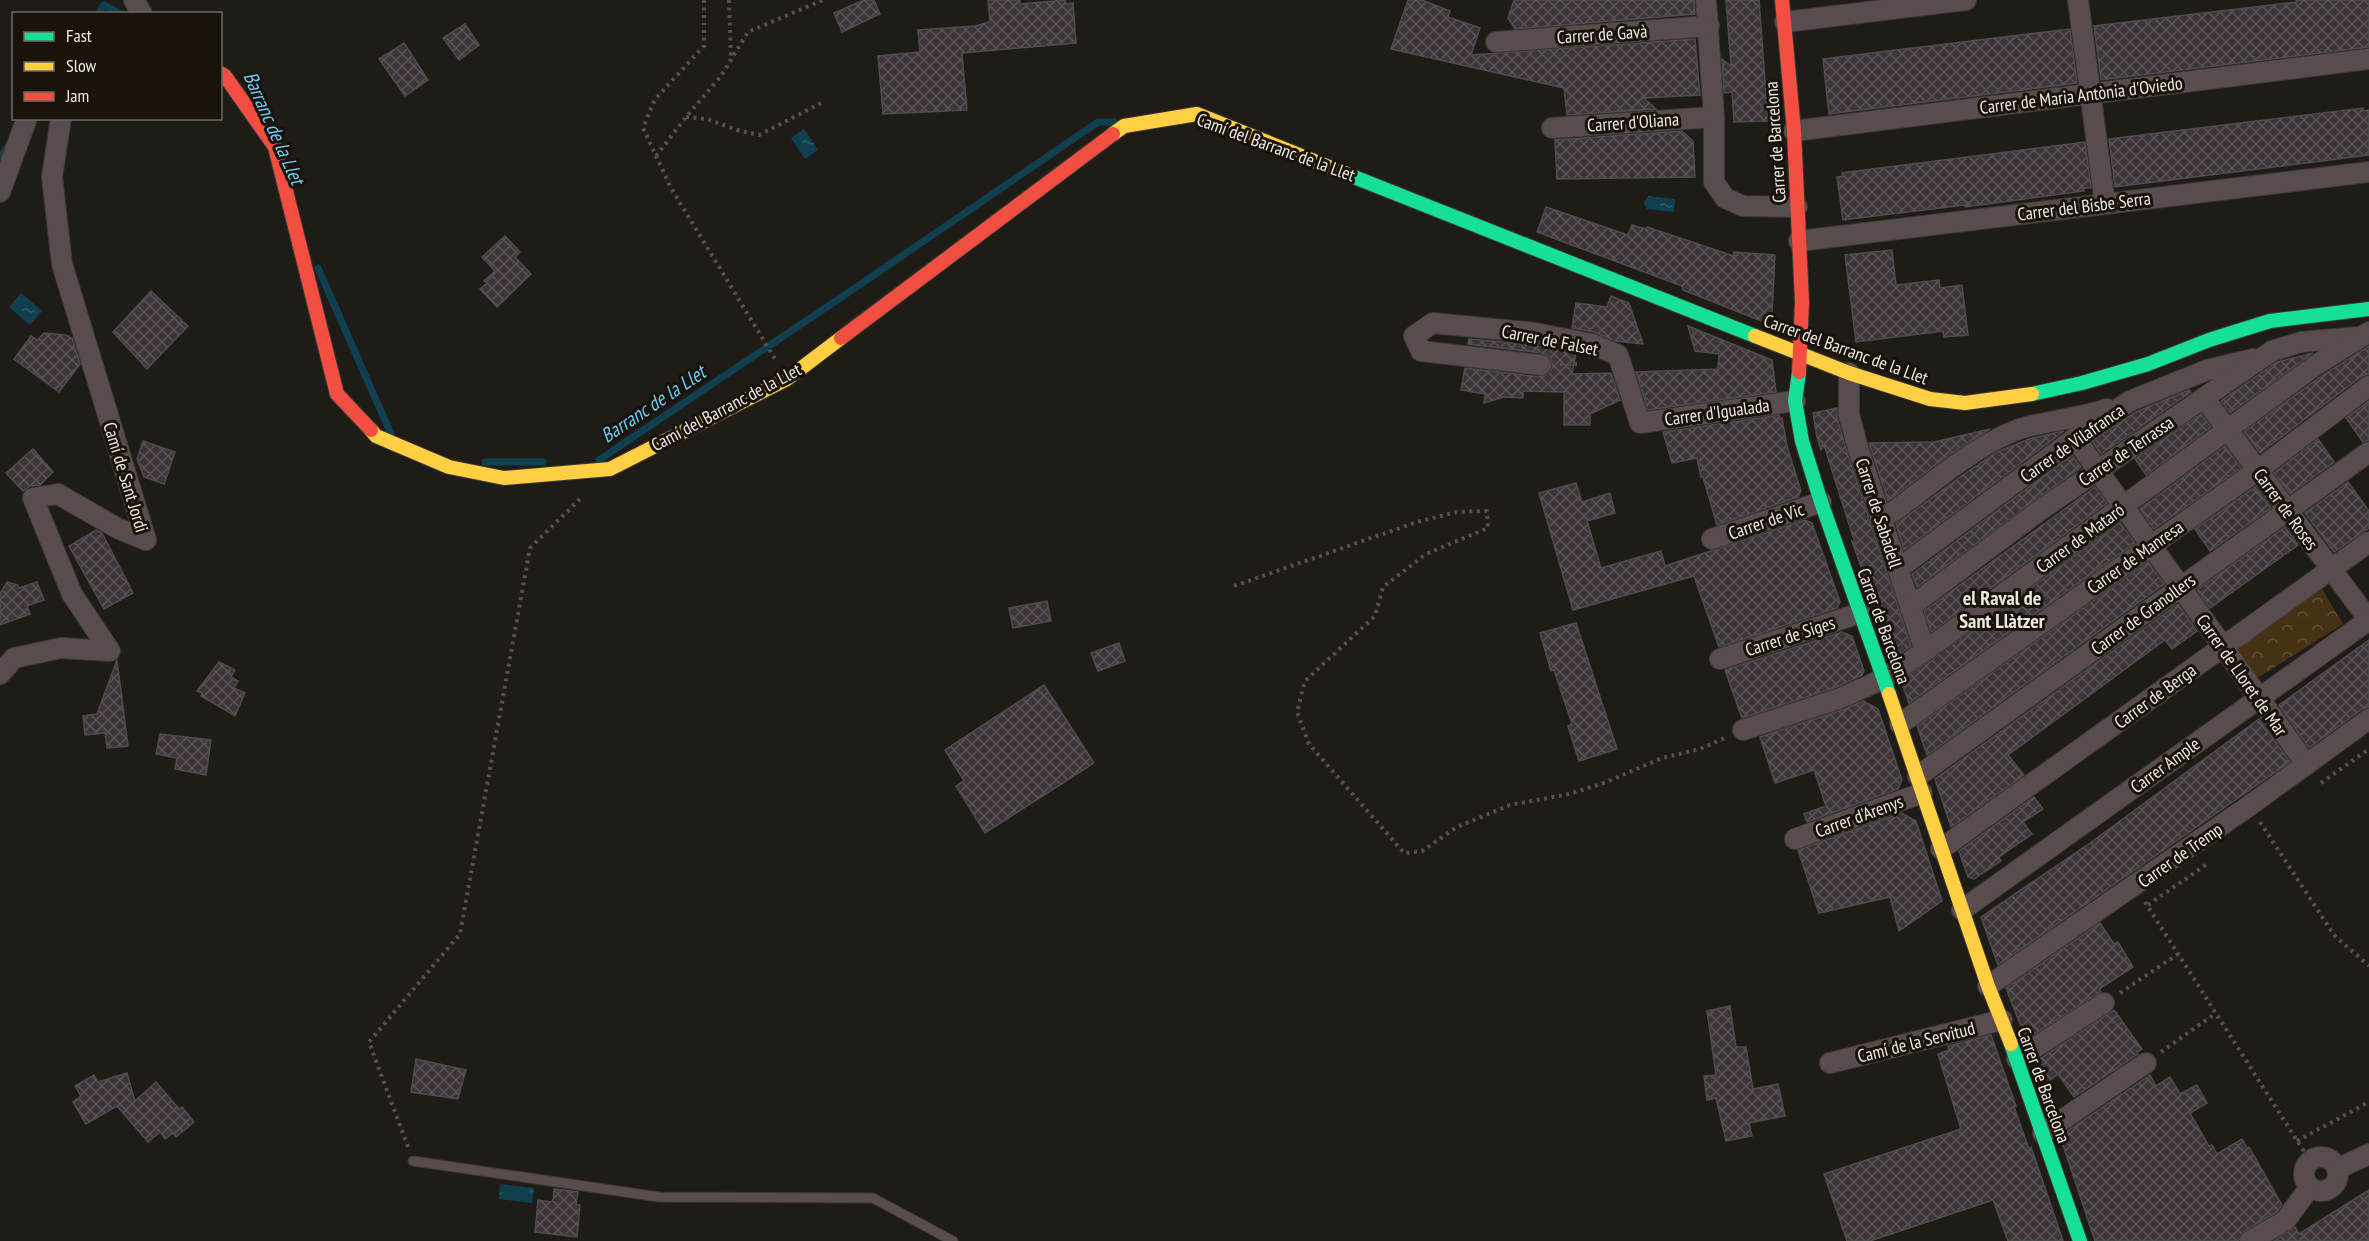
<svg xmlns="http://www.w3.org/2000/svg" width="2369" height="1241" font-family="'PT Sans Narrow',sans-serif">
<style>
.park{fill:url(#park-crowns)}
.water{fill:url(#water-ripples)}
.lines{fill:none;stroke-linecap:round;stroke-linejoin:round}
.stream{stroke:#104050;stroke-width:7}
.building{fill:url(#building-cross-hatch);stroke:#4e4c4b;stroke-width:1.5}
.lane-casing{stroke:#3b3935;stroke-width:11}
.street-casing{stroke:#3b3935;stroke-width:22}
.fast-casing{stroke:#3b3935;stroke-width:16}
.slow-casing{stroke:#3b3935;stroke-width:16}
.jam-casing{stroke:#3b3935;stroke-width:16}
.path{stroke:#574f4f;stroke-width:4;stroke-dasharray:3 4.5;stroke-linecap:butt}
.lane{stroke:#594c4e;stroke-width:9}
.street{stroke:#594c4e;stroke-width:20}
.fast{stroke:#16e098;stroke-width:14}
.slow{stroke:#ffcf43;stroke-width:14}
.jam{stroke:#f24e42;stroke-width:14}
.labels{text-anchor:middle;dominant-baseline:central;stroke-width:6;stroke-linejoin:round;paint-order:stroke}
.street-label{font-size:18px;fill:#ede9e4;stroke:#19130c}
.water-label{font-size:20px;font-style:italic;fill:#6acef3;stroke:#19130c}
.neighbourhood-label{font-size:20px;font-weight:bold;fill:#ede9e4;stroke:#19130c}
</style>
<defs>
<pattern id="park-crowns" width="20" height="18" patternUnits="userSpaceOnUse" patternTransform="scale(1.5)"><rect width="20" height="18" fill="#463115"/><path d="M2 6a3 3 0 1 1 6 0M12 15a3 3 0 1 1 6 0" fill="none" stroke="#614f37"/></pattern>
<pattern id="water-ripples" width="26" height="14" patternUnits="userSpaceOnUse" patternTransform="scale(1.5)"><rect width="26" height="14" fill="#104050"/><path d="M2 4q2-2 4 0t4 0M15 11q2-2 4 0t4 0" fill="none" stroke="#335c69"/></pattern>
<pattern id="building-cross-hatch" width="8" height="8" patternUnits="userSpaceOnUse" patternTransform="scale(1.5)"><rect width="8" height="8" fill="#3d353a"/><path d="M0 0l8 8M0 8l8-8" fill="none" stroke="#595256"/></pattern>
</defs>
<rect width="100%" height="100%" fill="#1f1c18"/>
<path class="park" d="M2319,584l24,40 -92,58 -23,-37z"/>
<g class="water">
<path d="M804,129l14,21 -13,9 -14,-21z"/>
<path d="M1648,196l27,3 -1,13 -27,-3 -3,-6z"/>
<path d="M21,293l21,18 -12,14 -21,-18z"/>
<path d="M500,1184l34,4 -2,15 -33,-4z"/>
</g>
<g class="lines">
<g class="stream">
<path d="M98,14l6,-9 17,9"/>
<path d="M0,159l8,-13"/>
<path d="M318,268l73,166"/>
<path d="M599,460l256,-172 243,-166h16"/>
<path d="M485,462h58"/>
</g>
</g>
<g class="building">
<path d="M864,0h10l6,14 -38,18 -8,-19z"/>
<path d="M988,0h32v4l45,-4 1,4 7,-1 3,40 -114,10 5,57 -84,4 -5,-58 42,-4 -2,-22 57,-4 15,-4z"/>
<path d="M1408,0h14l28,11 -2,6 32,11 -9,27 224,-16 5,56 -56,3 12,11 -89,6 -3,-27 -173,-39z"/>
<path d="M1514,0h180l1,14 -180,15 -7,-11z"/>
<path d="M1726,0h33l9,121 -34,1 -2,-30 -8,1 -2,-34 9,7z"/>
<path d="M2296,0h73v47l-268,33 -7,-54 203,-24z"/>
<path d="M465,24l14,21 -20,15 -16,-22z"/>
<path d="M2070,29l7,54 -248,31 -6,-55z"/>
<path d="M404,43l24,37 -23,16 -26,-37z"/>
<path d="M2363,108v3l6,-1v45l-254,32 -6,-48z"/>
<path d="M1682,131l11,10 2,36 -138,2 -2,-39z"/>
<path d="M2085,142l6,46h-8l1,3 -119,16v-2l-122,15 -6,-43 6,-1 -1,-3z"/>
<path d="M1546,207l82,28 4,-10 14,4 1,-2 87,29v-4l41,3 -3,58 -11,8 -78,-31 -1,-4 -145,-54z"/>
<path d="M505,236l15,16 -5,5 16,17 -34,33 -17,-18 7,-6 -3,-2 11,-10 -13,-14z"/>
<path d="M1892,250l4,35 43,-5 1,8 22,-3 6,50 -24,2 -1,-6 -87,11 -11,-87z"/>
<path d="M151,291l37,35 -41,43 -34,-37z"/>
<path d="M1611,296l18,7 14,41 -28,-3 -21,-9 -22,-4 4,-25 31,4z"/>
<path d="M1688,326l84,34 4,32 -128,18 -12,-38 82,-3 1,-15 -24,-3z"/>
<path d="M44,333l22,2 6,3 8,26 -21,28 -45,-33 17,-23 6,4z"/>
<path d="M1469,339l64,6 43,8 -4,21 39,-1 9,27 -30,14v11h-26v-33l-41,-1v7l-19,-1 -20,6 1,-9 -24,-4 4,-22 75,9 10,-4 2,-12 -3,-5 -7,-3 -74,-9z"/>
<path d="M2369,346v28l-7,2 -102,77 -16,-21 79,-57z"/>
<path d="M2313,353l-83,60 -9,-12 56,-39z"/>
<path d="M2189,390l2,2 -90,62 -9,-13 44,-29z"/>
<path d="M2369,401v39l-6,2 -17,-24z"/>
<path d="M1837,408v10l10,34 64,194 -18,12 -41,-117 3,2 -31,-98 -3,5 -4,-13 -4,-24z"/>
<path d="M2201,414l10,13 -65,48 -11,-16z"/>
<path d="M1779,415v4l3,-1 5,28 14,45 -3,6 -81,28 -14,-48h-2l-4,-19 -25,5 -9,-31z"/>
<path d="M1990,429l-40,25 -62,47 -19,-58 65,-1z"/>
<path d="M2064,431l-160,119 -8,-26 68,-50 33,-22 32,-13z"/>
<path d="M2318,439l16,23 -44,32 -16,-21z"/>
<path d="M143,441l32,11 -11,32 -20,-7 -7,-18z"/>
<path d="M2225,446l16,22 -87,61 -14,-20z"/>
<path d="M33,449l20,23 -13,13 -10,1 -7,5 -17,-18z"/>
<path d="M2072,455l9,12 -164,120 -5,-13z"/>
<path d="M2348,482l21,29v17l-35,24 -29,-39z"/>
<path d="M1576,483l6,19 28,-9 5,20 -28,8 14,47 60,-17 4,15 140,-46 7,3 28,79 -3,6 -118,39 -25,-71 -121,34 -34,-117z"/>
<path d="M2095,487l12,16 -176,129 -7,-21z"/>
<path d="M2255,487l16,21 -61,43 -15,-22z"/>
<path d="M2120,523l15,20 -226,160 -8,-22z"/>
<path d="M2285,527l13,18 -88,63 -13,-18z"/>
<path d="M96,530l6,3 31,60 -29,16 -35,-63z"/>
<path d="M2148,562l16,22 -237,171 -10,-29z"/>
<path d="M7,582l11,3 1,3 18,-6 7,18 -17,6 3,8 -30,11v-31z"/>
<path d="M1047,601l4,20 -38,7 -4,-20z"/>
<path d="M2178,604l19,27 -25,18 -7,-9 -157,115 16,20 -73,52 -16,-48z"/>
<path d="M1576,623l41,126 -38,12 -11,-35 4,-2 -18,-54 -3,1 -11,-38z"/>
<path d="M1842,632l10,4 12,35 -2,4 -25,12 -95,31 -17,-48z"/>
<path d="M2369,640v67l-7,2 -53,39 -30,-43z"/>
<path d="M1119,643l6,18 -27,10 -7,-18z"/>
<path d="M117,660l11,86 -21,2 -2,-15 -20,2 -2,-19 14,-2z"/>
<path d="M219,662l16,8 -4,7 7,4 -4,7 11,5 -10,23 -34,-20 1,-3 -5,-2z"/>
<path d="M1044,685l50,78 -109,70 -29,-47 8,-5 -19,-31z"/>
<path d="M1863,701l15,8 24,71 -4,9 -91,33 -3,-8 22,-8 -12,-36 -39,13 -15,-46 85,-28z"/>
<path d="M2259,719l31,43 -292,203 -17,-48 109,-74z"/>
<path d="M160,734l51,6 -5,35 -31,-6 2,-11 -21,-4z"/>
<path d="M2034,797l9,12 -20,13 9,12 -33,23 2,4 -27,18 -6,-2 -9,-26z"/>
<path d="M1901,813l15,8 26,80 -43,30 -9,-34 -71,16 -21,-63z"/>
<path d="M2100,923l14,21 4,-2 15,25 -34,22 2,3 -75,47 -20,-51z"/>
<path d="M1730,1006l6,41h10l7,42 25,-5 7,32 -36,7 3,13 -26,5 -10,-43 -9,2 -3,-24 12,-1 -9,-64z"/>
<path d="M2114,1010l28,39 -5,3 1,2 -64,43 -16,-23 -15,12 -8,-24z"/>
<path d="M1991,1035l25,71 -2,1 15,42 2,-2 32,94h-55l-15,-41 -123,41h-23l-23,-67 137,-45 -23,-75 11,-4 -1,-4z"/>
<path d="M416,1059l50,11 -8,29 -47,-7z"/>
<path d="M127,1073l8,28 21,-19 23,27 3,-2 12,15 -18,15 -3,-4 -8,6 -5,-7 -12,10 -31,-36 -31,18 -13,-22 8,-6 -6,-10 19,-11 4,7z"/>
<path d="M2150,1075l6,11 14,-9 10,17 17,-9 10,18 -17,10 19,33 3,-1 5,9 25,-15 5,9 2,-1 33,58 -5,7 -33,19 -6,10h-143l-35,-105z"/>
<path d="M554,1189l24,3 -2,13h4l-3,32 -42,-5 3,-32 15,2z"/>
<path d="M2369,1190v51h-95l21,-14 4,7z"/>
</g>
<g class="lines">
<defs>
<path id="lane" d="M413,1161l246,36 214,1 80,43"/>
<g id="street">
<path d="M134,0l8,14"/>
<path d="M1706,0l8,117v65l11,16 18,8 54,1"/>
<path d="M2078,0l27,204"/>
<path d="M1785,22l181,-22"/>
<path d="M1496,42l213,-16"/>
<path d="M1552,128l162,-11"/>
<path d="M1794,131l575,-72"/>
<path d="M0,192l27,-74"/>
<path d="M1799,241l570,-69"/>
<path d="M1541,365l-120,-14 -7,-15 19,-13 102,10 57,11 26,11 22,68 155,-22"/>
<path d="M1849,373v42l9,33 67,203"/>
<path d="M2204,398l165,222"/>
<path d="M2075,438l231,326"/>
<path d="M1880,517l13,-5c38,-28 88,-72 133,-85 27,-7 54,-9 81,-18"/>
<path d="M1712,539l109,-37"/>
<path d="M1898,569l177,-131 55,-37 77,-31 46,-11"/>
<path d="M1910,607l129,-96 233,-160 29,-9 57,-5"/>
<path d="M1720,659l140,-46"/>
<path d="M0,674l14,-16 47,-10 49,3 -38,-57 -39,-96 25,-4 59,34 29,12 -84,-276 -10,-87 9,-59"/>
<path d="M1900,724l358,-254 111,-84"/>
<path d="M1743,730l98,-32 42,-19 42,-28 391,-286 53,-33"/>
<path d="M1918,776l451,-324"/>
<path d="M1795,839l127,-46"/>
<path d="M1941,849l428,-307"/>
<path d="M1962,910l407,-290"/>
<path d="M1988,986l261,-180 120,-87"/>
<path d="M2017,1059l87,-56"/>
<path d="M1830,1063l172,-43"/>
<path d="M2043,1133l103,-70"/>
<circle cx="2321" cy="1174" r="17"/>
<path d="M2337,1169l32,-15"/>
<path d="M2250,1241l35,-20 25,-34"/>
</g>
<g id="fast">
<path d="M1344,173l411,163"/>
<path d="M1799,372l-4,29 7,40 19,61 68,192"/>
<path d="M2032,394l50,-11 66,-19 61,-24 61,-19 99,-12"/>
<path d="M2011,1044l69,197"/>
</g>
<g id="slow">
<path d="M1113,134l11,-8 73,-12 147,59"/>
<path d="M1755,336l94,37 81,26 35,4 67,-9"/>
<path d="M371,430l5,6 73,31 55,11 106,-9 177,-90 54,-41"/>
<path d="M1889,694l99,292 23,58"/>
</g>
<g id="jam">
<path d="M1782,0l12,131 8,171 -3,70"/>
<path d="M220,73l5,3 50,71 62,247 34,36"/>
<path d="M841,338l272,-204"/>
</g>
</defs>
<use href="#lane" class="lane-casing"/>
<use href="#street" class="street-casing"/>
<use href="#fast" class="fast-casing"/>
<use href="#slow" class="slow-casing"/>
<use href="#jam" class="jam-casing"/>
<g class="path">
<path d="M704,0v46l-49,53 -12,29 28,60 104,171"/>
<path d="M729,0l2,59"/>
<path d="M686,117l21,2 30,11 22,5 66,-34"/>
<path d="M656,156l30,-39 35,-41 27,-44 75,-32"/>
<path d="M1560,364h17"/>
<path d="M1234,586l183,-64 40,-10 30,-1 1,17 -62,26 -43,33 -8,29 -70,65 -8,31 12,32 95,109 18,-2 35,-24 53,-22 59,-11 35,-11 58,-25 38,-9 25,-11"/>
<path d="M2321,783l48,-34"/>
<path d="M2260,822l74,113 35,31"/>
<path d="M2145,902l165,259"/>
<path d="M2148,905l59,-41"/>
<path d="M2120,993l58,-39"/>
<path d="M2161,1052l55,-39"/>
<path d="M2297,1141l72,-39"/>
<path d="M408,1147l-39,-105 91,-108 70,-386 52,-51"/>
</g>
<use href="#lane" class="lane"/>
<use href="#street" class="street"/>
<use href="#fast" class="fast"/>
<use href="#slow" class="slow"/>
<use href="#jam" class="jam"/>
</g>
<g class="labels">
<g class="street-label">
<text transform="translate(1602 34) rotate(-4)">Carrer de Gavà</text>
<text transform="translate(2081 95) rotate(-7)">Carrer de Maria Antònia d'Oviedo</text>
<text transform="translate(1633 122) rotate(-4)">Carrer d'Oliana</text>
<text transform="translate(1775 142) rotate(-94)">Carrer de Barcelona</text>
<text transform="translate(1276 147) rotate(20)">Camí del Barranc de la Llet</text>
<text transform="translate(2084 206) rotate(-7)">Carrer del Bisbe Serra</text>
<text transform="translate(1550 340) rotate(11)">Carrer de Falset</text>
<text transform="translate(1846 349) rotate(20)">Carrer del Barranc de la Llet</text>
<text transform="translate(726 407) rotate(-28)">Camí del Barranc de la Llet</text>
<text transform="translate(1717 412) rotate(-8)">Carrer d'Igualada</text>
<text transform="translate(2072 443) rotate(-35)">Carrer de Vilafranca</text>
<text transform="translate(2126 451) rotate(-34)">Carrer de Terrassa</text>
<text transform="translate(126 477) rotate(73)">Camí de Sant Jordi</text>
<text transform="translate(2286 509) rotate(54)">Carrer de Roses</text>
<text transform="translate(1879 513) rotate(72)">Carrer de Sabadell</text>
<text transform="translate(1766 521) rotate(-19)">Carrer de Vic</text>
<text transform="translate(2080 538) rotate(-36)">Carrer de Mataró</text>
<text transform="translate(2135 557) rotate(-35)">Carrer de Manresa</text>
<text transform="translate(2143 614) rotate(-36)">Carrer de Granollers</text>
<text transform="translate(1884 626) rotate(70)">Carrer de Barcelona</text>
<text transform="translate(1790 636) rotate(-18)">Carrer de Siges</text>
<text transform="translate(2242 675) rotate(55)">Carrer de Lloret de Mar</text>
<text transform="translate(2155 696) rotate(-36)">Carrer de Berga</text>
<text transform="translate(2165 765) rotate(-36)">Carrer Ample</text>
<text transform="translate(1859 816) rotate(-20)">Carrer d'Arenys</text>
<text transform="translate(2180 855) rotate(-35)">Carrer de Tremp</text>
<text transform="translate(1916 1042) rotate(-14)">Camí de la Servitud</text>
<text transform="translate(2044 1085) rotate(70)">Carrer de Barcelona</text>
</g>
<g class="water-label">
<text transform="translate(274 128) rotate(66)">Barranc de la Llet</text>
<text transform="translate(653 404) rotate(-34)">Barranc de la Llet</text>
</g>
<g class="neighbourhood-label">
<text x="2002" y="598">el Raval de<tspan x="2002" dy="23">Sant Llàtzer</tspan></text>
</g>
</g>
<rect x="12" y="12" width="210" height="108" fill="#19130c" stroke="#6e6962" stroke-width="1.5"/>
<rect x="24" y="32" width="30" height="9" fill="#16e098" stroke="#6e6962" stroke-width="1.5"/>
<text x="66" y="42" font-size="18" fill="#ede9e4">Fast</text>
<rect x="24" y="62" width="30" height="9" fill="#ffcf43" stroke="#6e6962" stroke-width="1.5"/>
<text x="66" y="72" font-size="18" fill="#ede9e4">Slow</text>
<rect x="24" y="92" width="30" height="9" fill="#f24e42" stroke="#6e6962" stroke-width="1.5"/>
<text x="66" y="102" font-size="18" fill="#ede9e4">Jam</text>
</svg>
